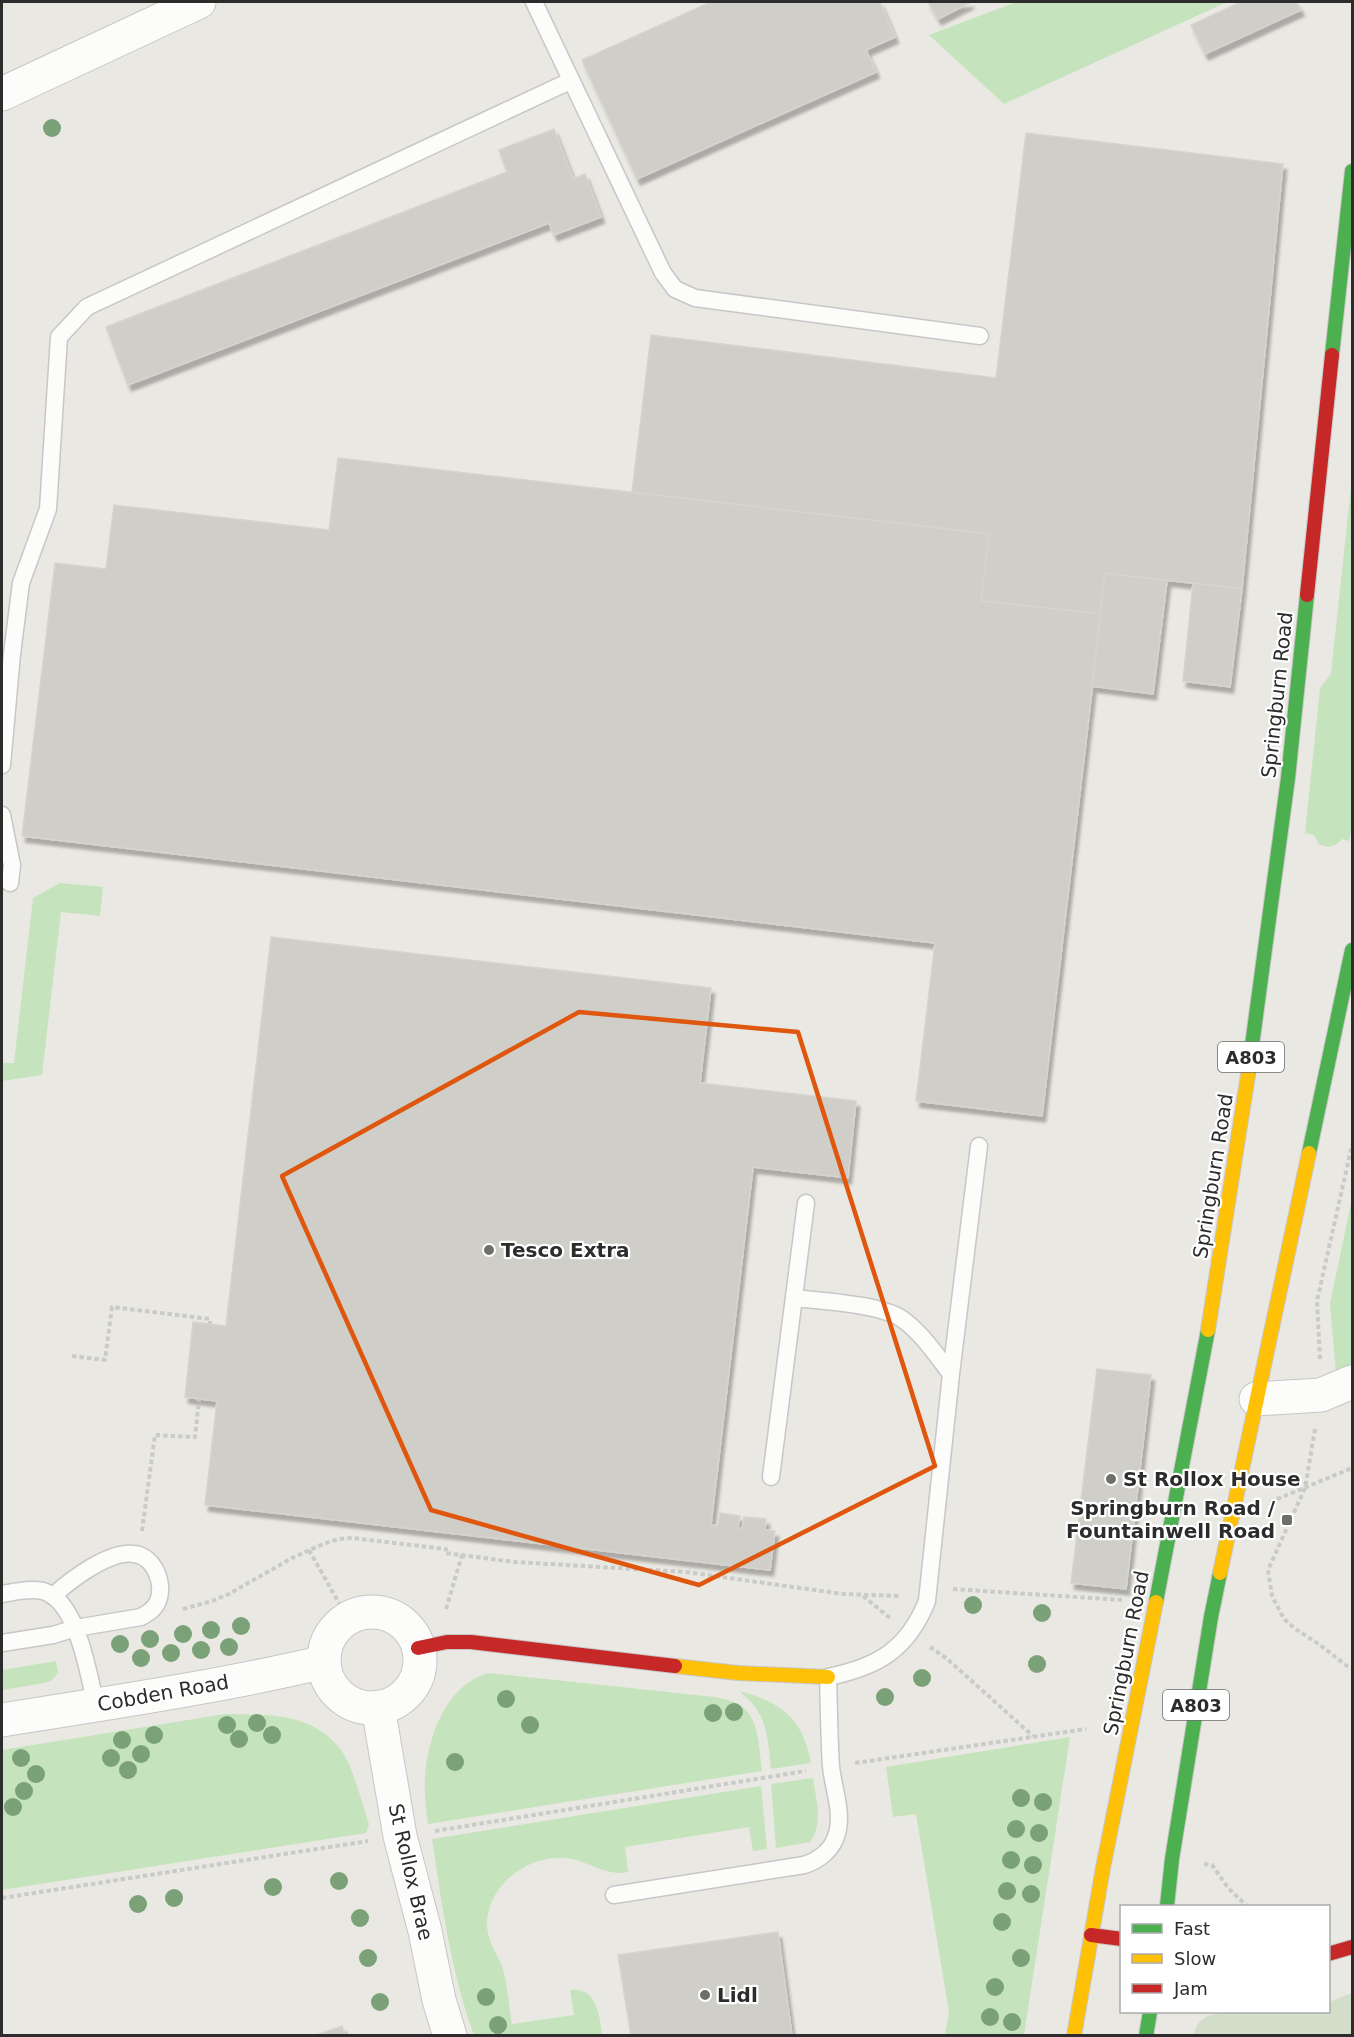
<svg xmlns="http://www.w3.org/2000/svg" width="1354" height="2037" font-family="'DejaVu Sans',sans-serif">
<style>
.green{fill:#c5e4bd}
.cemetery{fill:#d2deca}
.building{fill:#cfcec9;stroke:#d5d4ce;stroke-width:1.5;filter:url(#shadow)}
.lines{fill:none;stroke-linecap:round;stroke-linejoin:round}
.lane-casing{stroke:#c8c6c7;stroke-width:19}
.street-casing{stroke:#c8c6c7;stroke-width:35}
.fast-casing{stroke:#c8c6c7;stroke-width:16}
.slow-casing{stroke:#c8c6c7;stroke-width:16}
.jam-casing{stroke:#c8c6c7;stroke-width:16}
.path{stroke:#cacac9;stroke-width:4;stroke-dasharray:4.5 3;stroke-linecap:butt}
.lane{stroke:#fcfcfb;stroke-width:16}
.street{stroke:#fcfcfb;stroke-width:33}
.fast{stroke:#4caf50;stroke-width:14}
.slow{stroke:#ffc107;stroke-width:14}
.jam{stroke:#c62828;stroke-width:14}
.tree{fill:#7aa177}
.marked{fill:none;stroke:#df570e;stroke-width:4.5;stroke-linejoin:round}
.poi-dot{fill:#6e6e6c;stroke:#fff;stroke-width:2}
.labels{text-anchor:middle;dominant-baseline:central;stroke-width:4.5;stroke-linejoin:round;paint-order:stroke}
.shield{fill:#fff;stroke:#6b6b6b;stroke-width:1.5}
.shield-label{font-size:18px;font-weight:bold;fill:#2c2c2c}
.street-label{font-size:20px;fill:#2c2c2c;stroke:#fff}
.poi-label{font-size:20px;font-weight:bold;fill:#2c2c2c;stroke:#fff;text-anchor:start}
</style>
<defs>
<filter id="shadow"><feDropShadow dx="3.5" dy="6" stdDeviation="1.5" flood-color="#0004"/></filter>
</defs>
<rect width="100%" height="100%" fill="#eae8e2"/>
<g class="green">
<path d="M1016,2h211l-223,102 -75,-69z"/>
<path d="M1352,477v348l-3,16 -7,-2c-7,8 -14,10 -23,5l-5,-9 -9,-2 15,-145 11,-14z"/>
<path d="M60,883l43,4 -3,29 -39,-4 -19,163 -40,6v-18h12l19,-165z"/>
<path d="M1352,1198v169l-16,7 -6,-70z"/>
<path d="M56,1661l2,12 -7,8 -7,2 -42,7v-20z"/>
<path d="M488,1673l227,24c8,2 16,3 23,7 22,11 21,46 24,67l-334,53c-2,-16 -4,-31 -3,-47 3,-40 20,-91 63,-104z"/>
<path d="M739,1691c42,11 64,27 72,72l-40,6c-4,-35 -3,-55 -32,-78z"/>
<path d="M225,1714c43,1 87,-2 116,36 12,16 21,54 28,74l-3,9 -364,57v-140z"/>
<path d="M1070,1737l-46,298h-79l4,-23 -33,-198 -23,3 -7,-50z"/>
<path d="M813,1778c3,22 11,45 -3,64l-34,6 -5,-64z"/>
<path d="M761,1786l6,63 -14,2 -4,-24 -124,20 3,25c-23,5 -41,-12 -62,-14 -38,-4 -80,28 -79,68 1,18 13,31 17,47 4,17 5,34 8,51l62,-9 -4,-25c27,-4 30,26 32,45h-128c-23,-63 -32,-129 -42,-196z"/>
</g>
<path class="cemetery" d="M1352,1993v42h-158c1,-8 5,-14 12,-18 18,-9 99,-5 122,-5l1,-10z"/>
<g class="building">
<path d="M711,2h169l15,35 -29,13 10,22 -239,107 -55,-119z"/>
<path d="M928,2h43l-33,17z"/>
<path d="M1241,2h55l5,8 -96,44 -14,-29z"/>
<path d="M554,129l19,50 12,-5 16,43 -47,18 -5,-12 -421,162 -22,-58 401,-155 -8,-22z"/>
<path d="M1026,133l257,31 -41,425 -137,-16 -4,41 -120,-13 8,-67 -357,-42 19,-157 345,43z"/>
<path d="M338,458l651,76 -8,67 120,13 -59,502 -126,-15 19,-158 -913,-107 33,-273 51,6 8,-64 215,25z"/>
<path d="M1105,573l62,8 -14,113 -61,-8z"/>
<path d="M1193,583l49,6 -12,98 -47,-6z"/>
<path d="M271,937l440,51 -11,95 156,18 -8,77 -95,-11 -42,358 7,1 2,-13 20,3 -2,12 4,1 2,-12 22,2 -1,11 10,1 -5,39 -565,-65 12,-104 -32,-4 8,-75 33,4z"/>
<path d="M1097,1369l54,6 -25,214 -55,-6z"/>
<path d="M778,1932l14,104h-161l-13,-81z"/>
<path d="M342,2026l3,10h-31z"/>
</g>
<g class="lines">
<defs>
<g id="lane">
<path d="M534,2l129,271 12,16 20,9 285,38"/>
<path d="M2,765l10,-111 9,-71 27,-74 11,-172 28,-30 483,-226"/>
<path d="M2,815l10,50 -2,18"/>
<path d="M794,1298c26,3 87,6 108,21 20,14 34,36 49,55"/>
<path d="M771,1477l35,-274"/>
<path d="M2,1594c13,-2 28,-6 41,-3 35,10 45,83 53,114"/>
<path d="M2,1643l51,-8 23,-7 65,-11c7,-4 14,-8 17,-16 7,-18 -4,-45 -24,-47 -24,-4 -64,26 -81,42"/>
<path d="M614,1895l190,-30c13,-4 26,-13 31,-26 10,-23 -2,-50 -4,-73 -2,-30 -2,-60 -3,-89 50,-10 80,-28 99,-76l24,-227 28,-228"/>
</g>
<g id="street">
<path d="M2,94l197,-92"/>
<path d="M1256,1399l65,-4 31,-13"/>
<circle cx="372" cy="1660" r="48"/>
<path d="M378,1707l22,129 25,95 14,69 11,36"/>
<path d="M2,1720c107,-17 216,-33 322,-58"/>
</g>
<g id="fast">
<path d="M1332,355l20,-184"/>
<path d="M1248,1075l40,-297 19,-183"/>
<path d="M1309,1153l43,-203"/>
<path d="M1156,1602l52,-272"/>
<path d="M1167,1906l5,-47 39,-242 9,-44"/>
<path d="M1146,2036l4,-24"/>
</g>
<g id="slow">
<path d="M1208,1330l40,-255"/>
<path d="M1220,1573l89,-420"/>
<path d="M675,1666l63,7 90,4"/>
<path d="M1074,2036l29,-168 53,-266"/>
</g>
<g id="jam">
<path d="M1307,595l25,-240"/>
<path d="M418,1648l29,-6h24l204,24"/>
<path d="M1091,1935l31,4"/>
<path d="M1328,1954l24,-7"/>
</g>
</defs>
<use href="#lane" class="lane-casing"/>
<use href="#street" class="street-casing"/>
<use href="#fast" class="fast-casing"/>
<use href="#slow" class="slow-casing"/>
<use href="#jam" class="jam-casing"/>
<g class="path">
<path d="M72,1356l33,4 7,-53 98,12v5"/>
<path d="M1320,1359l-3,-58 35,-156"/>
<path d="M1315,1429l-10,59 -37,82 4,26 12,23 10,9 26,17 27,21 5,2"/>
<path d="M1270,1502l82,-34"/>
<path d="M142,1531l13,-96 40,2 4,-38"/>
<path d="M309,1550l39,69"/>
<path d="M953,1589l169,11"/>
<path d="M863,1596l27,22"/>
<path d="M183,1609l29,-8 17,-7 63,-36 31,-14 16,-5 13,-1 94,11 -1,4 70,9 171,10 157,22 58,2"/>
<path d="M446,1609l16,-54"/>
<path d="M930,1647l16,11 87,78"/>
<path d="M855,1763l231,-34"/>
<path d="M435,1831l371,-60"/>
<path d="M1204,1864l8,1 17,24 18,17"/>
<path d="M2,1898l366,-57"/>
</g>
<use href="#lane" class="lane"/>
<use href="#street" class="street"/>
<use href="#fast" class="fast"/>
<use href="#slow" class="slow"/>
<use href="#jam" class="jam"/>
</g>
<g class="tree">
<circle cx="52" cy="128" r="9"/>
<circle cx="973" cy="1605" r="9"/>
<circle cx="1042" cy="1613" r="9"/>
<circle cx="241" cy="1626" r="9"/>
<circle cx="211" cy="1630" r="9"/>
<circle cx="183" cy="1634" r="9"/>
<circle cx="150" cy="1639" r="9"/>
<circle cx="120" cy="1644" r="9"/>
<circle cx="229" cy="1647" r="9"/>
<circle cx="201" cy="1650" r="9"/>
<circle cx="171" cy="1653" r="9"/>
<circle cx="141" cy="1658" r="9"/>
<circle cx="1037" cy="1664" r="9"/>
<circle cx="922" cy="1678" r="9"/>
<circle cx="885" cy="1697" r="9"/>
<circle cx="506" cy="1699" r="9"/>
<circle cx="734" cy="1712" r="9"/>
<circle cx="713" cy="1713" r="9"/>
<circle cx="257" cy="1723" r="9"/>
<circle cx="227" cy="1725" r="9"/>
<circle cx="530" cy="1725" r="9"/>
<circle cx="154" cy="1735" r="9"/>
<circle cx="272" cy="1735" r="9"/>
<circle cx="239" cy="1739" r="9"/>
<circle cx="122" cy="1740" r="9"/>
<circle cx="141" cy="1754" r="9"/>
<circle cx="21" cy="1758" r="9"/>
<circle cx="111" cy="1758" r="9"/>
<circle cx="455" cy="1762" r="9"/>
<circle cx="128" cy="1770" r="9"/>
<circle cx="36" cy="1774" r="9"/>
<circle cx="24" cy="1791" r="9"/>
<circle cx="1021" cy="1798" r="9"/>
<circle cx="1043" cy="1802" r="9"/>
<circle cx="13" cy="1807" r="9"/>
<circle cx="1016" cy="1829" r="9"/>
<circle cx="1039" cy="1833" r="9"/>
<circle cx="1011" cy="1860" r="9"/>
<circle cx="1033" cy="1865" r="9"/>
<circle cx="339" cy="1881" r="9"/>
<circle cx="273" cy="1887" r="9"/>
<circle cx="1007" cy="1891" r="9"/>
<circle cx="1031" cy="1894" r="9"/>
<circle cx="174" cy="1898" r="9"/>
<circle cx="138" cy="1904" r="9"/>
<circle cx="360" cy="1918" r="9"/>
<circle cx="1002" cy="1922" r="9"/>
<circle cx="368" cy="1958" r="9"/>
<circle cx="1021" cy="1958" r="9"/>
<circle cx="995" cy="1987" r="9"/>
<circle cx="486" cy="1997" r="9"/>
<circle cx="380" cy="2002" r="9"/>
<circle cx="990" cy="2017" r="9"/>
<circle cx="1012" cy="2022" r="9"/>
<circle cx="498" cy="2025" r="9"/>
</g>
<path class="marked" d="M579,1012l219,20 137,434 -236,119 -268,-75 -149,-334z"/>
<g class="poi-dot">
<circle cx="489" cy="1250" r="6"/>
<circle cx="1111" cy="1479" r="6"/>
<rect x="1281" y="1514" width="12" height="12" rx="3"/>
<circle cx="705" cy="1995" r="6"/>
</g>
<g class="labels">
<g class="shield">
<rect x="1218" y="1042" width="66" height="30" rx="4.5"/>
<rect x="1163" y="1690" width="66" height="30" rx="4.5"/>
</g>
<g class="shield-label">
<text x="1251" y="1057">A803</text>
<text x="1196" y="1705">A803</text>
</g>
<g class="street-label">
<text transform="translate(1277 695) rotate(-84)">Springburn Road</text>
<text transform="translate(1213 1176) rotate(-81)">Springburn Road</text>
<text transform="translate(1126 1653) rotate(-79)">Springburn Road</text>
<text transform="translate(163 1693) rotate(-10)">Cobden Road</text>
<text transform="translate(411 1872) rotate(77)">St Rollox Brae</text>
</g>
<g class="poi-label">
<text x="501" y="1250">Tesco Extra</text>
<text x="1123" y="1479">St Rollox House</text>
<text x="1275" y="1508" text-anchor="end">Springburn Road /<tspan x="1275" dy="23">Fountainwell Road</tspan></text>
<text x="717" y="1995">Lidl</text>
</g>
</g>
<rect width="1354" height="2037" fill="none" stroke="#2c2c2c" stroke-width="6"/>
<rect x="1120" y="1905" width="210" height="108" fill="#ffffff" stroke="#ababab" stroke-width="1.5"/>
<rect x="1132" y="1924" width="30" height="9" fill="#4caf50" stroke="#ababab" stroke-width="1.5"/>
<text x="1174" y="1935" font-size="18" fill="#2c2c2c">Fast</text>
<rect x="1132" y="1954" width="30" height="9" fill="#ffc107" stroke="#ababab" stroke-width="1.5"/>
<text x="1174" y="1965" font-size="18" fill="#2c2c2c">Slow</text>
<rect x="1132" y="1984" width="30" height="9" fill="#c62828" stroke="#ababab" stroke-width="1.5"/>
<text x="1174" y="1995" font-size="18" fill="#2c2c2c">Jam</text>
</svg>
